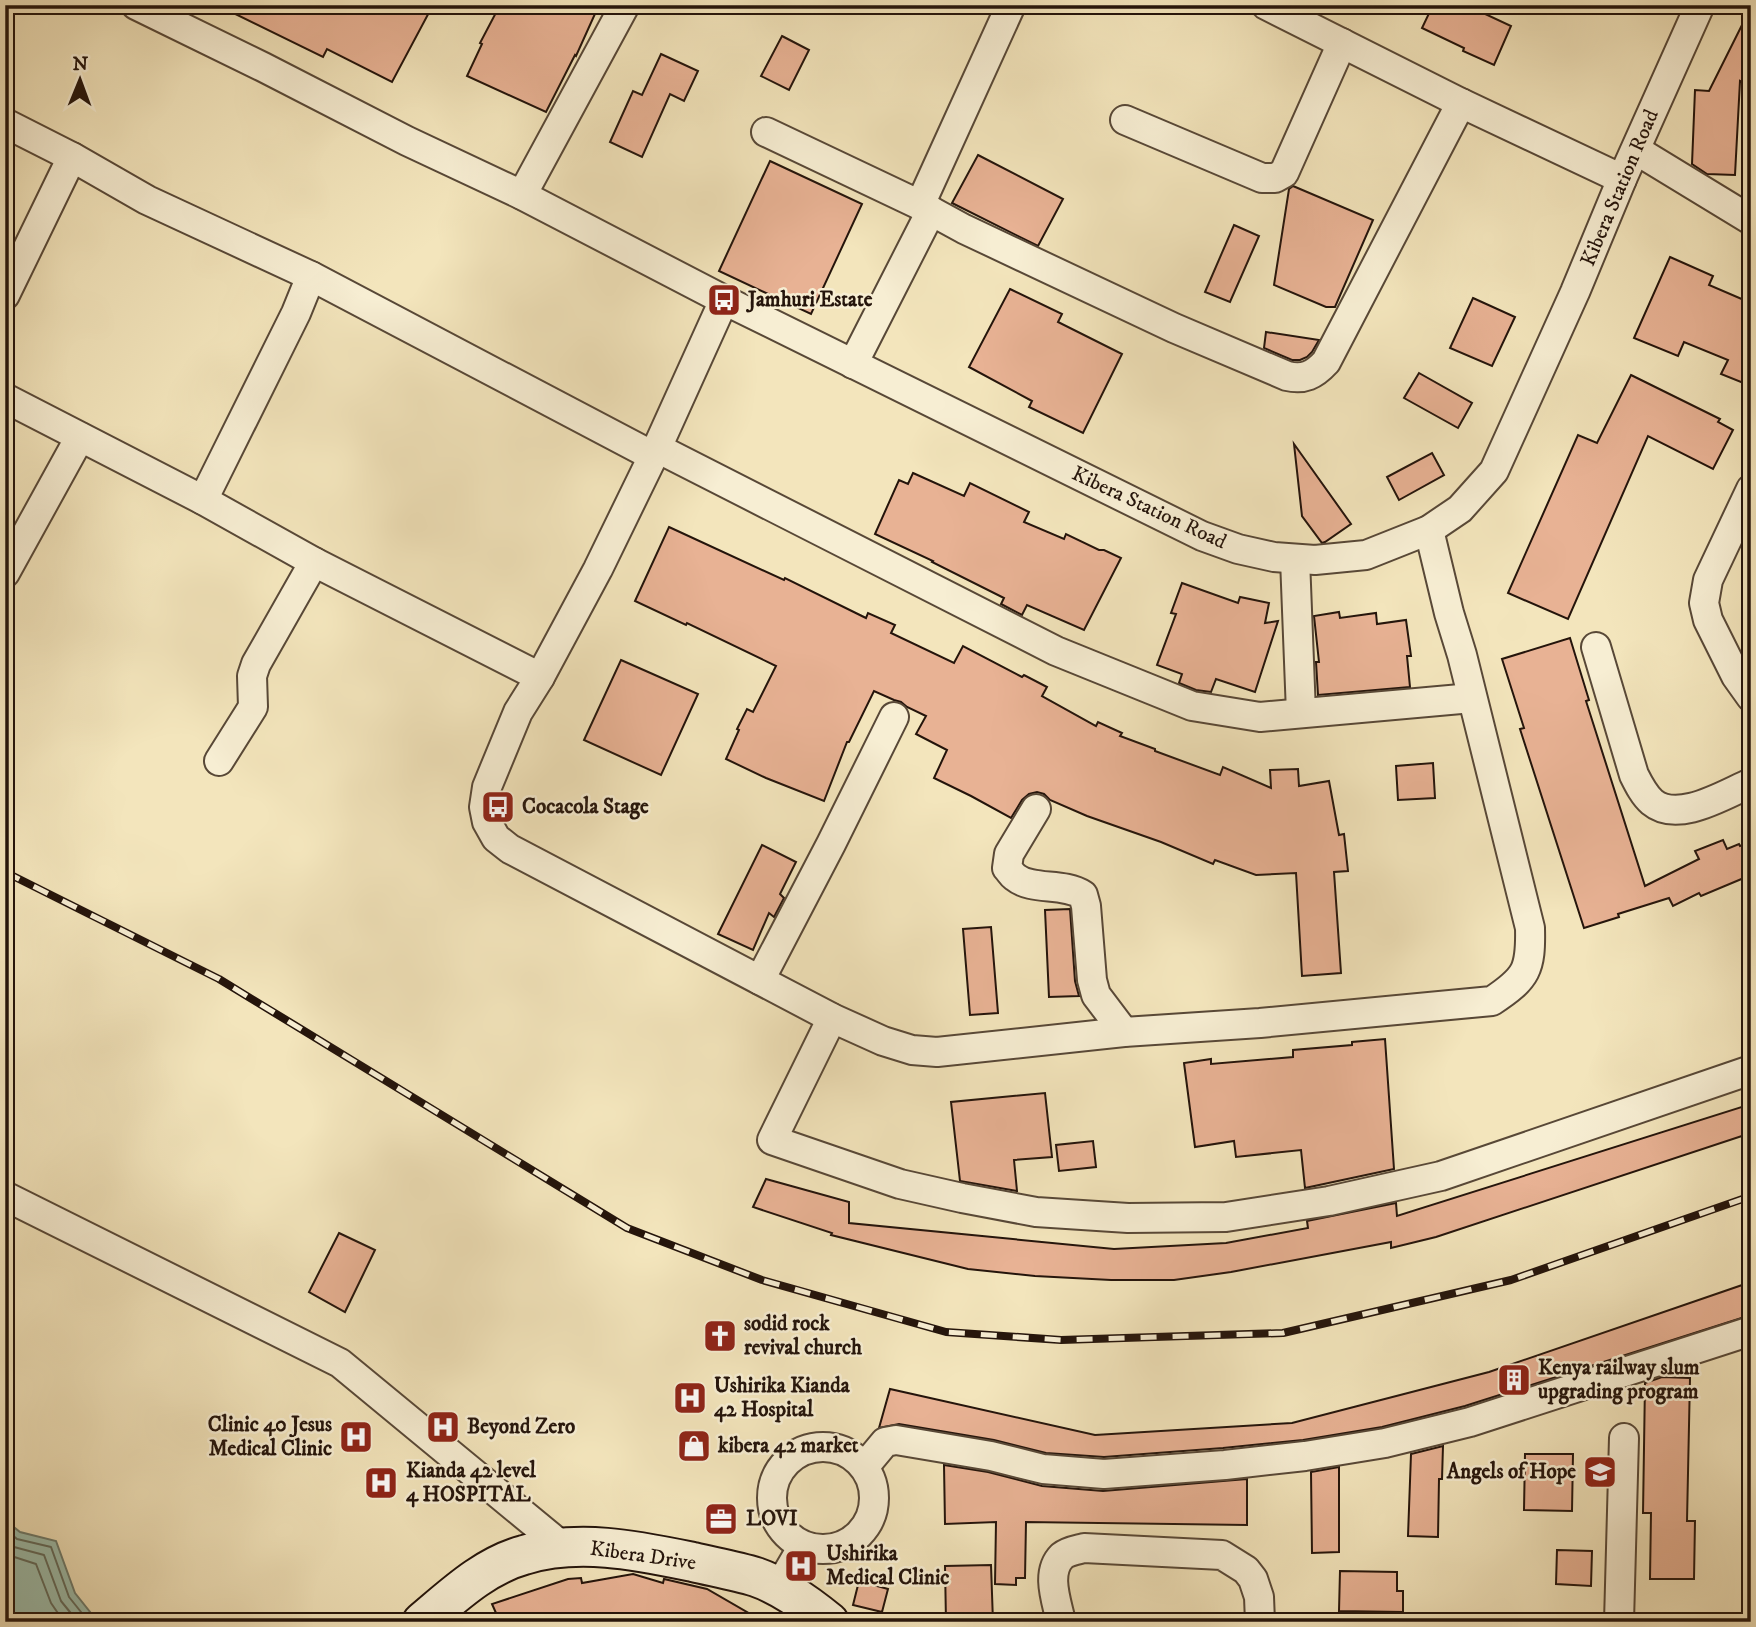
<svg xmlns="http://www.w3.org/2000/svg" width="1756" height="1627" font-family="'IM FELL DW Pica',serif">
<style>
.water{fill:#9cbfae;stroke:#6c7b6d;stroke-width:2}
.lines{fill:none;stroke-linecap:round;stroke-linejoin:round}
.shore{stroke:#606a5c;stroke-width:2}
.building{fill:#e8b294;stroke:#24140b;stroke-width:2}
.street-casing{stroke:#584837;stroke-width:32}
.secondary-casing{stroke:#24140b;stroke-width:42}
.street{stroke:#f7eed3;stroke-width:28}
.secondary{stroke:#f7eed3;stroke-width:38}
.rail-casing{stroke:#24140b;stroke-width:8}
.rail{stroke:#f7eed3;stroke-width:5;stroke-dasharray:16;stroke-linecap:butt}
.labels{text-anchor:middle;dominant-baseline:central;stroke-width:5;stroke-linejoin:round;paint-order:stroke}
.street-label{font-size:21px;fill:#24140b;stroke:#f7eed3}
.poi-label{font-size:21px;font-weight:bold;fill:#24140b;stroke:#f7eed3;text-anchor:start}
</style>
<rect width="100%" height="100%" fill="#f3e5bc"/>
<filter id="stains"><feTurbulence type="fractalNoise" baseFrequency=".00286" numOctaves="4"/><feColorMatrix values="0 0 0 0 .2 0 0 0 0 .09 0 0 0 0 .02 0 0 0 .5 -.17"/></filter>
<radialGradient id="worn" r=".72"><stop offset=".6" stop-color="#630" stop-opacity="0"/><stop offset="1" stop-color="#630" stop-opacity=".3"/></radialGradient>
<path class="water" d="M5,1520l15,12 36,9 19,52 23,29h-93z"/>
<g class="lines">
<g class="shore">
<path d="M5,1529l12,10 34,8 18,50 20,25"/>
<path d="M5,1541l9,6 30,8 17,46 17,21"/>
<path d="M5,1554l31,10 15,39 13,19"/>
</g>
</g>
<g class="building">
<path d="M217,5h216l-41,77 -65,-33 -4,8z"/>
<path d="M500,5h99l-23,51 -1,-1 -29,57 -79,-36 15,-32 -2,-1z"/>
<path d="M1433,5h33l45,21 -17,39 -31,-14 1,-3 -42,-20z"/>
<path d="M1751,7v80l-11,-6 -5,94 -28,-1 -15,-10 3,-74 14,1z"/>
<path d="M782,36l27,14 -20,40 -28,-14z"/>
<path d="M661,54l37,17 -14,30 -14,-7 -28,63 -32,-15 23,-51 9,4z"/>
<path d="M978,155l85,44 -25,47 -86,-43z"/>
<path d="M770,161l92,43 -51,110 -92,-43z"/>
<path d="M1293,186l80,34 -38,87h-9l-52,-22 15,-96z"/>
<path d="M1234,225l25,11 -29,66 -25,-10z"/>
<path d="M1670,257l43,19 -4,9 42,18v83l-30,-12 7,-14 -44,-18 -6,14 -44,-18z"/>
<path d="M1010,289l52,25 -4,8 64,32 -39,79 -54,-26 3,-6 -63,-34z"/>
<path d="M1473,298l42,19 -23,49 -42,-18z"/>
<path d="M1266,332l53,8 -7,12 -5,5 -7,3h-8l-28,-12z"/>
<path d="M1419,373l53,30 -14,25 -54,-30z"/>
<path d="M1631,375l89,44 -2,3 15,8 -20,39 -65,-33 -80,183 -60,-26 70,-158 19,8z"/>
<path d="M1294,444l57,80 -26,18 -3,1 -20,-27z"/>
<path d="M1432,453l12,22 -45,25 -12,-23z"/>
<path d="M913,473l51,23 6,-13 59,29 -5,10 40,17 2,-5 33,16h5l17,8 -37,72 -57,-25 -5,10 -21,-11 3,-6 -72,-36 1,-1 -58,-27 24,-54 9,4z"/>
<path d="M669,527l115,53 1,-2 81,40 2,-5 27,12 -4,8 63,30 9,-17 59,31 2,-2 23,12 -5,9 54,30 2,-4 24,11 -2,3 35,13v2l65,24 3,-8 48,21 -1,-18 28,-1 1,17 30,-5 10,54 5,-1 4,37 -14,1 7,101 -39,3 -6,-103 -40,2 -41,-15 -2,4 -52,-22 -74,-26 -37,-16 -6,-6 -7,-2 -8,2 -7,6 -11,18 -40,-22 -37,-18 13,-28 -31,-16 10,-18 -19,-9 -6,-5 -7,-2 -20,-9 -25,51h-2l-23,59 -58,-23 -40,-19 13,-29 -2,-1 10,-20 6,3 23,-46 -89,-43 -1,2 -51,-24z"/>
<path d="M1182,583l56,20 2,-6 29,6 -4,20 13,-2 -23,71 -39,-13 -5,13 -15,-2 -17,-7 3,-9 -25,-9 19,-51 -5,-1z"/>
<path d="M1339,612l1,6 36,-5 1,11 29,-4 5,36h-4l3,31 -92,8 -2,-33h3l-5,-46z"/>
<path d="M1570,638l19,62 -3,1 59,185 54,-27 -4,-8 28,-11 4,9 12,-5 1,2 11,-4v33l-50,21 -2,-3 -26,13 -4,-8 -51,16 1,3 -35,11 -64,-199 4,-1 -22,-69z"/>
<path d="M621,660l77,34 -37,81 -77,-35z"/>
<path d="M1433,763l2,35 -37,2 -2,-34z"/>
<path d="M762,845l34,17 -16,32 4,4 -10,19 -5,-4 -16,37 -35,-16z"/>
<path d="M1070,909l5,72 4,15 -30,1 -4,-87z"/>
<path d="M991,927l7,86 -28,2 -7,-86z"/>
<path d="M1385,1039l9,130 -89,19 -4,-38 -65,7 -2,-16 -39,6 -11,-84 27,-4v5l82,-7v-7l59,-5v-3z"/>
<path d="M1045,1093l7,64 -38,3 3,31 -57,-10 -9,-79z"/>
<path d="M1751,1104v29l-315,104 -45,11v-6l-160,30 -57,8h-63l-76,-4 -67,-7 -137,-34 1,-2 -79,-26 13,-28 83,23v21l265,26 112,-6 82,-15 -1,-7 89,-18 1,13z"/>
<path d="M1093,1141l3,26 -37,4 -3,-26z"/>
<path d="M339,1233l36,17 -30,62 -36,-20z"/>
<path d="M1751,1282v33l-286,91 -83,21 -79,13 -80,8 -119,9 -58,-4 -52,-13 -95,-16 -20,4 11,-39 205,46 197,-12 197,-51z"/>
<path d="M1662,1377l28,1 -3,143h8l-1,58h-44l1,-66h-8l2,-130z"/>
<path d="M1443,1446l-1,33h-3l-1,58 -30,-1 3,-82z"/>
<path d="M1525,1454h48l-1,57 -48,-1z"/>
<path d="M944,1465l44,7 54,14 61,5 144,-12v46l-221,-3 -1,56h-9v7l-21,-1 1,-62 -51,2z"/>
<path d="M1339,1467v85l-27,1 -1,-81z"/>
<path d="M1557,1550l35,1 -1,35 -35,-2z"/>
<path d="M991,1565l2,57h-47l-1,-56z"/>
<path d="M1340,1571l57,1v19h6v21l-64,-1z"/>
<path d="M633,1574l30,9 1,-4 43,10 57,33h-264l-8,-18 76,-25 13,-1 1,5z"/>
<path d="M859,1581l29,8 -6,23 -29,-7z"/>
</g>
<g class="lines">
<defs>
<g id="street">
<path d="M136,5l127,62 144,74 115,54 202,105 478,236 36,13 36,8 41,3 51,-5 63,-25 31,-21 34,-38 81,-179 47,-113 78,-174"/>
<path d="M1266,5l195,98 161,76"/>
<path d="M1125,120l137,58h13l9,-5 58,-130"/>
<path d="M5,123l67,34 75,43 164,76 342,180"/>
<path d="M766,132l154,73 91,-200"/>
<path d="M1636,150l115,70"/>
<path d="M522,195l103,-190"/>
<path d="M920,205l44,24 210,99 113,48c17,4 27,-1 39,-14l135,-259"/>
<path d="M5,295l67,-138"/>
<path d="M724,300l-67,148 -59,121 -58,108 -22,35 -31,75 -3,20 3,15 9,16 14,11 322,169 51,23 29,9 25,2 187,-20 136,-9 232,-22c35,-23 39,-32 38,-73l-68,-273 -13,-42 -20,-83"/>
<path d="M853,364l78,-153"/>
<path d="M5,398l198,102 111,62 226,115"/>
<path d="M657,448l399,203 136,55 68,11 212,-19"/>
<path d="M1751,489l-43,91 -4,23 4,17 28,56 15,21"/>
<path d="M203,500l93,-187 15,-37"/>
<path d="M1295,559l6,154"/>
<path d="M5,573l75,-136"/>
<path d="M1596,647l38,128c5,10 10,20 18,27 26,22 73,-8 99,-19"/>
<path d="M219,761l34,-54 -1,-31 4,-12 58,-102"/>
<path d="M1036,809l-27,45 -2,14c3,3 4,6 8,9 17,14 48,5 68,18l3,11 6,74 4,15 28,37"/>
<path d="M760,980l71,-136 63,-127"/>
<path d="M832,1018l-60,122 128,44 62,14 74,14 92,6 98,-1 103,-16 112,-25 310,-106"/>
<path d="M5,1196l335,167 223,184"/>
<circle cx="823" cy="1498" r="51"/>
<path d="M865,1466l20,-24 11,-2 95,16 52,13 61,5 121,-9 80,-9 80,-13 85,-21 281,-91"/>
<path d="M779,1587l24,-41"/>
<path d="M1061,1622c-4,-20 -16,-49 1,-66 6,-5 14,-6 22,-8l138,7 24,15 7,9 6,18 1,25"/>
<path d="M1619,1622l5,-184"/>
</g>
<path id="secondary" d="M422,1622c31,-26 62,-56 102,-67 55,-17 115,-4 169,7 21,5 43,9 63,15 26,9 51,27 73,45"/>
</defs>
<use href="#street" class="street-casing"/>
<use href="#secondary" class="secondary-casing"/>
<use href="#street" class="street"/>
<use href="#secondary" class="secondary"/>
<defs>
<path id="rail" d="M5,872l214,107 408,249 135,52 184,52 115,8 222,-7 228,-53 240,-84"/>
</defs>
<use href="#rail" class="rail-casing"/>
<use href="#rail" class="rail"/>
</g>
<defs>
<symbol id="bus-square" viewBox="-11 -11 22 22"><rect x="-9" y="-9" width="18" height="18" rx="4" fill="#8f2418" stroke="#f7eed3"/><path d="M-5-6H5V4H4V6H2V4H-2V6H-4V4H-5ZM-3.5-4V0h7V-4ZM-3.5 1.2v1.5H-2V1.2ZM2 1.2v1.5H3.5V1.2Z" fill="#fff"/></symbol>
<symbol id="church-square" viewBox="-11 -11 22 22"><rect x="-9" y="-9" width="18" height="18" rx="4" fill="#8f2418" stroke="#f7eed3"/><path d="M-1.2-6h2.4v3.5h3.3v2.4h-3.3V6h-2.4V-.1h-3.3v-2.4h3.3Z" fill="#fff"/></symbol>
<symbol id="building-square" viewBox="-11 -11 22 22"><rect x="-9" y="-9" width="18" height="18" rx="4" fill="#8f2418" stroke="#f7eed3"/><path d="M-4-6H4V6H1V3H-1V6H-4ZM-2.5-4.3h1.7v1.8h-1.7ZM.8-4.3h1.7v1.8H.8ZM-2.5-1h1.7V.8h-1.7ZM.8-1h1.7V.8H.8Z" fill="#fff"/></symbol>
<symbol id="hospital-square" viewBox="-11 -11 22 22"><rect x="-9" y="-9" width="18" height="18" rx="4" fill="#8f2418" stroke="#f7eed3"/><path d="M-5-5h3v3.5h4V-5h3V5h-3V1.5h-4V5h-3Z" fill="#fff"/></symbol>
<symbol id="shop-square" viewBox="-11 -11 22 22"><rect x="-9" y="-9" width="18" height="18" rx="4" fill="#8f2418" stroke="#f7eed3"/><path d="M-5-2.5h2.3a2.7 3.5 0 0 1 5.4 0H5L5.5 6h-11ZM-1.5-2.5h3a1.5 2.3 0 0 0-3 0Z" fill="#fff"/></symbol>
<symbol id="school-square" viewBox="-11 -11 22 22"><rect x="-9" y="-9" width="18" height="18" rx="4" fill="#8f2418" stroke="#f7eed3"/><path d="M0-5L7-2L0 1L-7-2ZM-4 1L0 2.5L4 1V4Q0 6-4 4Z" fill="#fff"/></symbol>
<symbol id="office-square" viewBox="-11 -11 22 22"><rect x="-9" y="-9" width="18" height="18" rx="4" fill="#8f2418" stroke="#f7eed3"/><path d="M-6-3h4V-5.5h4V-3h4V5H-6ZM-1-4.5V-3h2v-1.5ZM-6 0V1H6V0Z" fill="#fff"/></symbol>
</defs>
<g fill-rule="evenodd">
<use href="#bus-square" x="705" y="281" width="38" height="38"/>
<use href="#bus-square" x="479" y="788" width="38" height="38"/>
<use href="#church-square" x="701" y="1317" width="38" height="38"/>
<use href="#building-square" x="1495" y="1361" width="38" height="38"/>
<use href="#hospital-square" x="671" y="1379" width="38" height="38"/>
<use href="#hospital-square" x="424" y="1408" width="38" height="38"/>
<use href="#hospital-square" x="337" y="1418" width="38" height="38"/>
<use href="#shop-square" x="675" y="1427" width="38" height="38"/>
<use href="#school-square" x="1581" y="1453" width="38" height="38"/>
<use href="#hospital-square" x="362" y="1464" width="38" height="38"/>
<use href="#office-square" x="702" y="1500" width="38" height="38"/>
<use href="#hospital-square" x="782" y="1547" width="38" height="38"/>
</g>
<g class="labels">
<g class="street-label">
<text transform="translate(1620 188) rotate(-67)">Kibera Station Road</text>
<text transform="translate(1149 508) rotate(25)">Kibera Station Road</text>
<text transform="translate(643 1556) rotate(8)">Kibera Drive</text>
</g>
<g class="poi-label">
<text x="748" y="300">Jamhuri Estate</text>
<text x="522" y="807">Cocacola Stage</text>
<text x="744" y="1324">sodid rock<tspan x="744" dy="24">revival church</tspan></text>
<text x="1538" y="1368">Kenya railway slum<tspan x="1538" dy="24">upgrading program</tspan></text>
<text x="714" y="1386">Ushirika Kianda<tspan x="714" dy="24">42 Hospital</tspan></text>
<text x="332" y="1425" text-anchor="end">Clinic 40 Jesus<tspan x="332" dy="24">Medical Clinic</tspan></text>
<text x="467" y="1427">Beyond Zero</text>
<text x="718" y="1446">kibera 42 market</text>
<text x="406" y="1471">Kianda 42 level<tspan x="406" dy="24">4 HOSPITAL</tspan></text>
<text x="1576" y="1472" text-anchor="end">Angels of Hope</text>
<text x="746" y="1519">LOVI</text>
<text x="826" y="1554">Ushirika<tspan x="826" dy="24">Medical Clinic</tspan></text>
</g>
</g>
<rect width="1756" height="1627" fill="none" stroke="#f3e5bc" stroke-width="28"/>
<rect x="7" y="7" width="1742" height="1613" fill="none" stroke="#24140b" stroke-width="3.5"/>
<rect x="14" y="14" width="1728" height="1599" fill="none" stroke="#24140b" stroke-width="2"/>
<g transform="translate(80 80) rotate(1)" stroke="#f7eed3" stroke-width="5" paint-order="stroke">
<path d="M0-5L12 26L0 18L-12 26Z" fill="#24140b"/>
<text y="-10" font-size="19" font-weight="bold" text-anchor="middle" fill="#24140b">N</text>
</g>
<rect width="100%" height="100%" filter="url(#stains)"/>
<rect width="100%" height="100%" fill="url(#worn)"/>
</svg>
